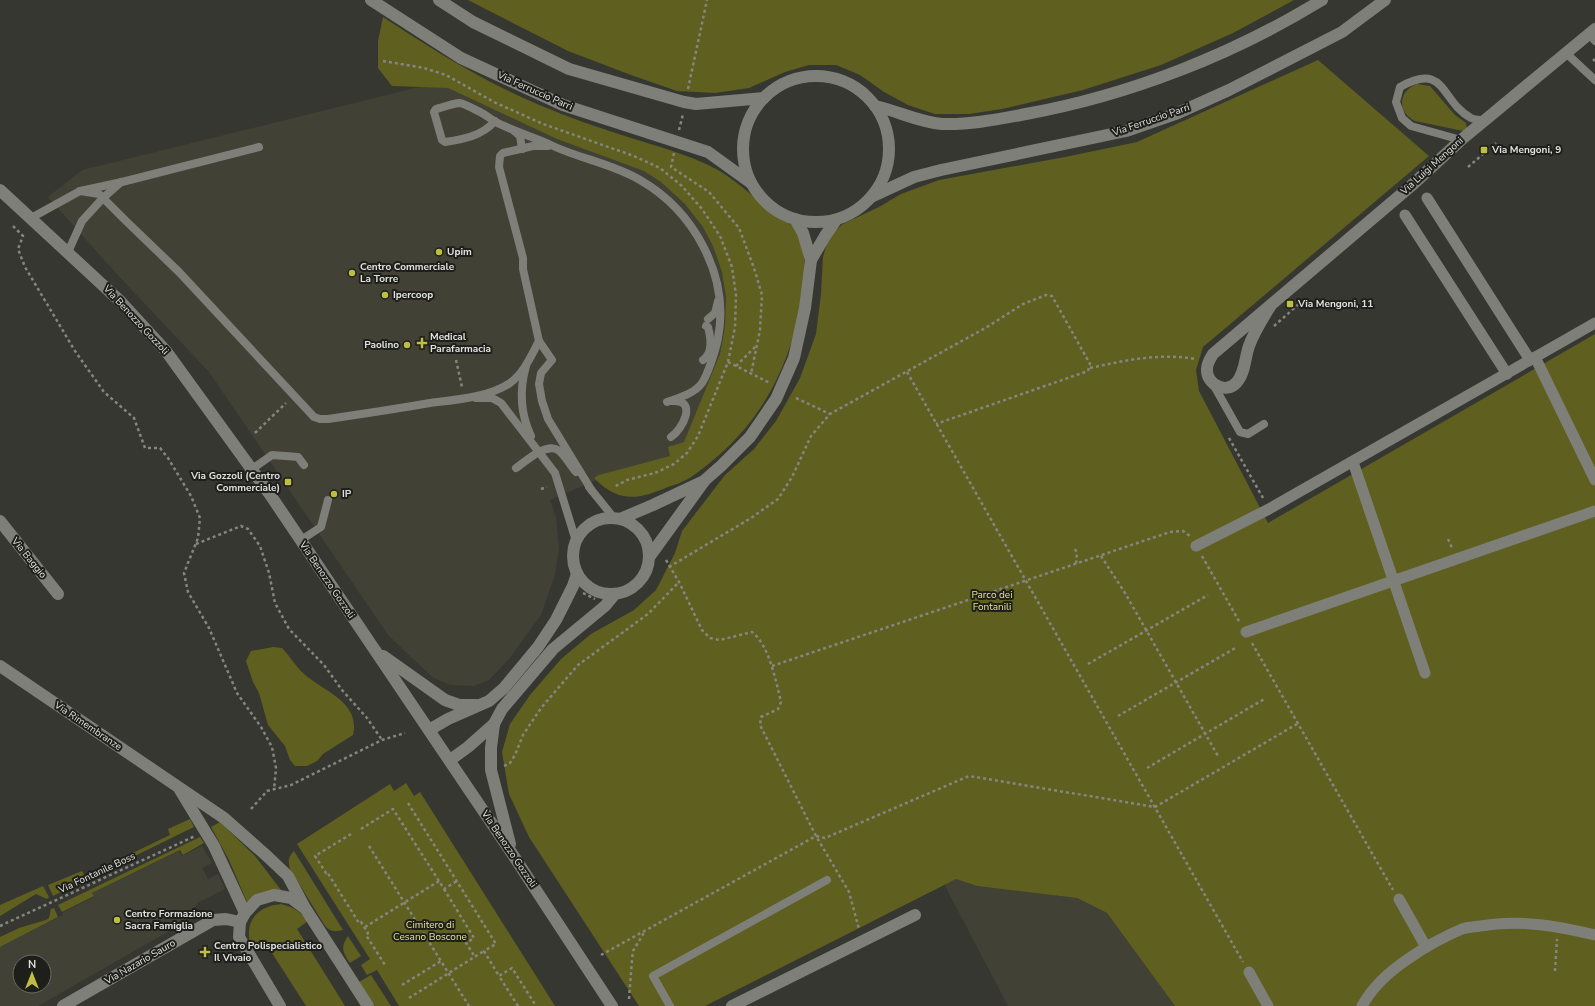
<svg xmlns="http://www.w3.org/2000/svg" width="1595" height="1006" font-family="'Nunito Sans',sans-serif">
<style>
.built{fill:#414135;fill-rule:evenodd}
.green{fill:#5f5f20}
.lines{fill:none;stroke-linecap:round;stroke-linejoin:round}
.path{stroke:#858681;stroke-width:2.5;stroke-dasharray:3 3;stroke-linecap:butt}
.service{stroke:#7f7f79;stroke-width:8}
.pedestrian{stroke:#7f7f79;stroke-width:11}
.minor{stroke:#7f7f79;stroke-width:12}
.tertiary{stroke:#7f7f79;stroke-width:12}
.secondary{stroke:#7f7f79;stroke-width:12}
.poi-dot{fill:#bebf42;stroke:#1e1e1b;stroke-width:1.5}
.labels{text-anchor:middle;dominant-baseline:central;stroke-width:4;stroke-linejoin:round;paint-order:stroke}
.street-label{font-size:10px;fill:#e0e0dd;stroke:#1e1e1b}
.poi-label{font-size:10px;font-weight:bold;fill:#e0e0dd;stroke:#1e1e1b;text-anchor:start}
.park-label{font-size:10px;fill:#e3e584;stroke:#1e1e1b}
</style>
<rect width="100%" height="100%" fill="#363731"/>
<g class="built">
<path d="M446,84l205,89 30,22 23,27 16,36 7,32 1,30 -5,33 -35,88 -17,17 -67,19 -54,23 6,17 3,31 -4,27 -14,40 -32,44 -20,21 -15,6 -24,-1 -18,-8 -44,-42 -179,-263 -96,-102 -65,-73 34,-27 333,-82z"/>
<path d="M202,846l10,17 -10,5 6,11 10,-5 7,15 -26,13 -21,24 -140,80h-38v-59l63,-32 -1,-2 32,-16 -2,-4 87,-42 3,5zM20,962h24v24h-24z"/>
<path d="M956,879l21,7 100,12 30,15 68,93h-167l-64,-122z"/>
</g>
<g class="green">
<path d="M468,0h826l-61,33 -72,32 -78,25 -81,19 -33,5h-34l-27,-9 -24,-13 -24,-17 -24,-10h-27l-24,7 -36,16 -34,5 -38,-2 -46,-16 -63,-24z"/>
<path d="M383,17c49,32 99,64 154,87 31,13 62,24 94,34 29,9 59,17 85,31 18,10 33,24 49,37 13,10 28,15 34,31 9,20 5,44 2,64 -11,67 -41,123 -95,165 -6,4 -11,9 -18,13 -6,3 -13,6 -20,8 -31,13 -49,16 -74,-9l5,-3 71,-19 -2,-9 16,-5 36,-88 5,-27 1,-30 -4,-25 -9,-26 -10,-19 -18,-23 -24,-22 -17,-11 -87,-32 -109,-51 -56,-2 -14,-18v-27z"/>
<path d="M1318,60l111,96 -226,191 -7,23 3,21 69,132 327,-189v672h-420l-68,-93 -30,-15 -100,-12 -21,-7 -251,127h-66l-110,-169 -20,-43 -7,-42 8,-28 20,-29 31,-36 30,-25 43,-24 22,-20 19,-37 7,-22 43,-56 29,-26 22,-28 24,-43 16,-44 5,-40 2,-37 6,-21 14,-12 36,-17 22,-13 38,-14 126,-23 72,-15z"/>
<path d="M1417,84l13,2 25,29 11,8 1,5 -4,3 -48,-10c-18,-9 -17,-30 2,-37z"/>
<path d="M273,647l9,1c8,8 14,19 22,26 19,17 57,28 49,61l-30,19 -6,7 -10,5h-12l-5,-6 -5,-14 -17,-21 -9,-32 -6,-11 -7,-21 5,-10z"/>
<path d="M406,783l8,13 6,-4 135,214h-156l-22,-36 -10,5 -6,-10 9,-6 -73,-115 93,-60 4,7z"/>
<path d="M190,819l4,8 -141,69 -5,-11 34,-14 3,5 85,-41 -2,-6z"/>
<path d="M220,822l35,34 26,34c-16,0 -22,2 -34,12l-18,-42 -18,-33z"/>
<path d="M200,837l4,6 -21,12 -3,-5 -88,43 2,3 -32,16 -4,-7z"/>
<path d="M294,851l49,79c-8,2 -12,2 -18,-4l-35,-57c-2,-8 -2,-12 4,-18z"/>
<path d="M43,886l6,11 -2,2 -11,-5 -36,22v-11z"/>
<path d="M281,904c12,3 19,7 27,17l-11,8 48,77h-39l-41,-64 -13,8c-9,-26 2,-43 29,-46z"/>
<path d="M54,908l4,9 -58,30v-10l19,-9 27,-8 3,-2 2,-9z"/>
<path d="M348,936l13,20 -11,7c-7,-10 -10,-16 -2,-27z"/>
<path d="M371,975l20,31h-16l-16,-24z"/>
</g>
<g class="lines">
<g class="path">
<path d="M1593,59l2,2"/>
<path d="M383,61l41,7 22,7 48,27 49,22 91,32 26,12 22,18 20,23 18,27 12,31 4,28 -1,32 -7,35 -30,74 -11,17 -13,11 -19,9 -28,7 -13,7"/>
<path d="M688,89l19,-89"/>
<path d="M679,130l4,-16"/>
<path d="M674,153l-3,14 38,25 30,36 15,40 8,27 -2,35 -9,44"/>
<path d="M1468,167l28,-24"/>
<path d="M13,226l10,10 -5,13 7,18 50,84 29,41 30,26 11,30h15l8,10 23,38 9,22 -2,20 -14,35 4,19 21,36 28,65 24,34 11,20 4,21 -2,22"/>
<path d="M1274,326l26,-23"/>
<path d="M456,360l6,27"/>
<path d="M728,362l42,21"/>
<path d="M736,366l21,-21"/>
<path d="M1090,368c36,-8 69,-15 106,-9"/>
<path d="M907,372l336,590"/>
<path d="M796,398l34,16"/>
<path d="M255,433l31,-30"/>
<path d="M1229,438l34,60"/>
<path d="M541,489l6,-2"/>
<path d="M1448,539l4,9"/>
<path d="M196,544l45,-18 7,3 12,17 9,27 6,30 14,26 35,36 18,25 25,28 15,22"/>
<path d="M1075,549l2,4 -1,11"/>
<path d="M1101,556l24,37 93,163"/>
<path d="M1202,556l38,67"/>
<path d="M666,560l13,22 23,48 8,8 10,2 32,-8c17,13 24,49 29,70l-3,7 -17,8 -1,8 56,111 33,56 10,37"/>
<path d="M669,567l82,-49 27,-19 14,-22 19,-41 19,-22 157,-87 36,-23 23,-9 6,1 38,68 -2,7 -152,53"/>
<path d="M583,593l12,6"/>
<path d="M1252,643l141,247"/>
<path d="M1088,664l120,-69"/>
<path d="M772,666l398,-134 13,-1 7,5"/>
<path d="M1118,716l119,-69"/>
<path d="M504,766l6,-3 5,-8 8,-20 18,-27 37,-43 70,-51 31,-32"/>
<path d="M1147,768l119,-70"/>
<path d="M408,803l88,141 -12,7 15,25"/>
<path d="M251,809l16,-18 24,-6 91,-45 23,-7"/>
<path d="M361,829l32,-20 46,72"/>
<path d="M351,834l-36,22 11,17 1,-1 32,51 2,-1 7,11 -2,2 19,30"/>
<path d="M369,846l100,160"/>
<path d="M444,889l30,49 -8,5 9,14"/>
<path d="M0,926l195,-90"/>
<path d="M365,927l74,-46 5,8 13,-8"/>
<path d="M601,955l215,-119 9,2 144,-62 186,31 142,-83"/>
<path d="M1555,971l2,-32"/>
<path d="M402,985l39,-24"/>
<path d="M409,998l75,-47"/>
<path d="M629,999l3,-39 1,-9 12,-20"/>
<path d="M518,1006l-19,-30 13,-8 24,38"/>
</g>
<g class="service">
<path d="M1589,34l6,7"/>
<path d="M1566,53l29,27"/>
<path d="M495,121c-13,15 -31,18 -50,21l-3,-2 -8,-28 2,-3c7,-2 16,-5 23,-6 5,0 12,5 17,7 7,3 12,7 18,11 18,10 40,16 59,25 28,13 60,18 87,34 54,31 90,96 78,158 -2,11 -10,36 -16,45 -8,11 -24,15 -35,19"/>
<path d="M513,130l7,6 2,13"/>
<path d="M1461,140l-50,-14 -9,-8 -6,-16 4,-15c46,-26 40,14 71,31 4,2 10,2 15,2"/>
<path d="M548,146h-15l-30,7 -3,3 -1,11 24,91v11l16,72 13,19 -11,13 -2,11 3,17 6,18 44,72"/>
<path d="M80,191l19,3 26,26 54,52 135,145 6,2h8c34,-5 68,-10 102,-16 24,-3 60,-6 80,-20 14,-10 21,-27 29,-42"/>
<path d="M31,218l49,-27 42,-9 137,-35"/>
<path d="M68,252l14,-31 21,-23 18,-16"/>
<path d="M708,319l7,-6 3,-12"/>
<path d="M703,360c10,-7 8,-22 5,-33l-2,-1"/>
<path d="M526,366c-7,25 -6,47 5,70"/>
<path d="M1213,384l27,48 8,2 16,-10"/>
<path d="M476,398h16l9,5 54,70 21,68"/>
<path d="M671,437c12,-8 27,-38 1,-36"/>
<path d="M516,468c9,-6 30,-26 42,-18 7,5 12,15 18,22"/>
<path d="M252,469l20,-14 26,2 6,8"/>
<path d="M589,487l25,31"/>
<path d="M301,540l20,-13 7,-27"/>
<path d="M670,1006l-17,-30 174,-96"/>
</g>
<g class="pedestrian">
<path d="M1427,198l103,162"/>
<path d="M1405,215l102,159"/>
<path d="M1535,357l60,123"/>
<path d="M1353,462l72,211"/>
<path d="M1196,546l73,-37 326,-186"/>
<path d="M1246,632l349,-121"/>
<path d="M1399,899l27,48"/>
<path d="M1249,972l19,34"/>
<path d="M1362,1006c11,-20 28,-35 46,-47 17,-12 35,-22 54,-30 6,-2 12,-2 18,-3 39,-7 77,0 115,9"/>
</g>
<g class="minor">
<path d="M1271,305c-8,13 -17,27 -22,41 -4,11 -4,27 -12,36 -11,13 -31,2 -30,-13 0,-6 3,-10 6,-15l198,-168 50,-46 134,-111"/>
<path d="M0,521l58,73"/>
<path d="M0,666l224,152 44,39 20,19 17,32 63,98"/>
<path d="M180,790l34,56 31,67"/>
<path d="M63,1006l150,-86 13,-1 14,3"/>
<path d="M280,1006l-41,-69 1,-15 5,-9 12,-13 17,-5 17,3 12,9"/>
<path d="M732,1006l183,-91"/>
</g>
<g class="tertiary">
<path d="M0,190l121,112 45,49 105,145 242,359 99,151"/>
<path d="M795,219l8,14 8,27"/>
<circle cx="611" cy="556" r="38"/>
<path d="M620,519l33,-14 49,-23"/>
<path d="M650,556l55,-76 16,-14 29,-29 26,-38 18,-41 11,-50 6,-48 14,-24 11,-16"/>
<path d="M383,656l62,44 14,5h18"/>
<path d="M494,724l-3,24v22l19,74"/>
<path d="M429,730l19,-11 41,-18 15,-13 34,-41 18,-27 17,-34 4,-12"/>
<path d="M450,760l18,-13 26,-23 8,-15 51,-60 52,-43 10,-12"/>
</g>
<g class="secondary">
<path d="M371,0l90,58 102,47 145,47 43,31"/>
<path d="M439,0l34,22 96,47 115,33 12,2 68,-6"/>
<circle cx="816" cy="149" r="73"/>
<path d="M875,106c23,5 43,16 67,18 28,1 57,-5 84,-10 104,-19 206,-59 296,-114"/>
<path d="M873,196l41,-19 27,-7 185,-39 52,-18 51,-23 113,-58 43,-32"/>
</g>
</g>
<g class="poi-dot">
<rect x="1480" y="146" width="8" height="8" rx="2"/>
<circle cx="439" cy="252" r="4"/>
<circle cx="352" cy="273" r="4"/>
<circle cx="385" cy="295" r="4"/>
<rect x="1286" y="300" width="8" height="8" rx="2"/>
<path d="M420 337h4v4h4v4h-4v4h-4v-4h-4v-4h4z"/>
<circle cx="407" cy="345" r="4"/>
<rect x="284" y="478" width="8" height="8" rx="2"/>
<circle cx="334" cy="494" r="4"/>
<circle cx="117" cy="920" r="4"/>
<path d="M203 946h4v4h4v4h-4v4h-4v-4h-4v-4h4z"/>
</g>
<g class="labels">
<g class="street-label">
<text transform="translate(535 91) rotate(24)">Via Ferruccio Parri</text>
<text transform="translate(1151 120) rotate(-19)">Via Ferruccio Parri</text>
<text transform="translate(1432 166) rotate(-42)">Via Luigi Mengoni</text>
<text transform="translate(136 320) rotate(47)">Via Benozzo Gozzoli</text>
<text transform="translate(29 558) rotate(51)">Via Baggio</text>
<text transform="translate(327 580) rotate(56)">Via Benozzo Gozzoli</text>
<text transform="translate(88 726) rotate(34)">Via Rimembranze</text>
<text transform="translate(509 849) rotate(56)">Via Benozzo Gozzoli</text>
<text transform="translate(97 873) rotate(-25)">Via Fontanile Boss</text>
<text transform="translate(140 962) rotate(-30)">Via Nazario Sauro</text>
</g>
<g class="poi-label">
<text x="1492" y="150">Via Mengoni, 9</text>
<text x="447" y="252">Upim</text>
<text x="360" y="267">Centro Commerciale<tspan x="360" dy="12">La Torre</tspan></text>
<text x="393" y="295">Ipercoop</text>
<text x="1298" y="304">Via Mengoni, 11</text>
<text x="430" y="337">Medical<tspan x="430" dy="12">Parafarmacia</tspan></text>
<text x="399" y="345" text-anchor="end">Paolino</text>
<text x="280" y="476" text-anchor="end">Via Gozzoli (Centro<tspan x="280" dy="12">Commerciale)</tspan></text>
<text x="342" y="494">IP</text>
<text x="125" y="914">Centro Formazione<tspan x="125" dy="12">Sacra Famiglia</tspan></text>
<text x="214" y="946">Centro Polispecialistico<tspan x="214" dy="12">Il Vivaio</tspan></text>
</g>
<g class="park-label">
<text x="992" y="595">Parco dei<tspan x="992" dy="12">Fontanili</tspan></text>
<text x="430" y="925">Cimitero di<tspan x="430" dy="12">Cesano Boscone</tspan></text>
</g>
</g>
<g transform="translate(32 974)"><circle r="19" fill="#1e1e1b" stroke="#6c6c69"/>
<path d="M0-3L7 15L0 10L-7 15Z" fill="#bebf42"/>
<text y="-6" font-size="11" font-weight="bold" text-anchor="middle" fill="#e0e0dd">N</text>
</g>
</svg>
